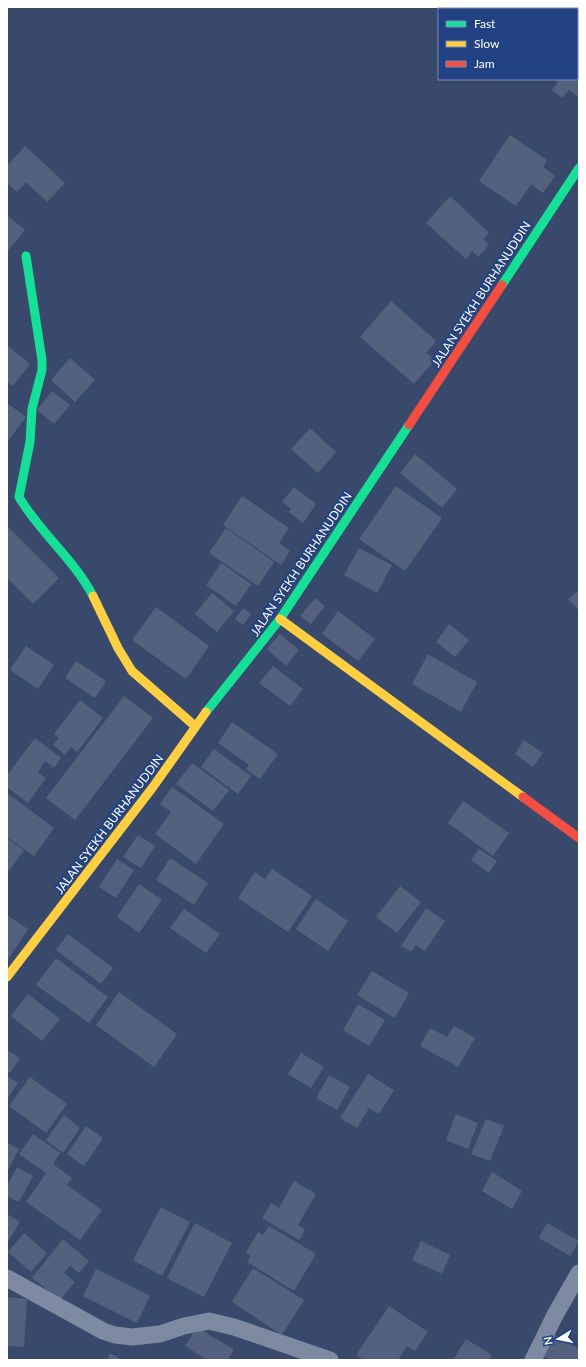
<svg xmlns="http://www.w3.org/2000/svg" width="586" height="1367" font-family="Lato,sans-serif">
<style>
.building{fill:#54617e}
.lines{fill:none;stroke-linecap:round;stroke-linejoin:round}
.street{stroke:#7e8aa2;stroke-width:17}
.fast{stroke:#16e098;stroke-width:9}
.slow{stroke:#ffcf43;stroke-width:9}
.jam{stroke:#f24e42;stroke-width:9}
.labels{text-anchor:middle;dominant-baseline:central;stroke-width:4;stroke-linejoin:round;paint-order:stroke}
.street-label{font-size:12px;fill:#fff;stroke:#224182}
</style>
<rect width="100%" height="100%" fill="#38496c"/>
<g class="building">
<path d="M572,7h7v23l-2,-2v-19h-6z"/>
<path d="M577,66l2,2v30l-10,-8 -7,8 -10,-8 6,-8 -3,-3h22z"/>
<path d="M510,135l37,25 -4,7 12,9 -12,17 -12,-9 -15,22 -37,-25z"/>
<path d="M25,146l40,37 -18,19 -21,-20 -9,10 -10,-9v-17z"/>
<path d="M450,196l39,37 -6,6 6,6 -11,12 -6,-6 -6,8 -40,-36z"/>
<path d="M7,215l18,15 -18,22z"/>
<path d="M391,301l45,40 -10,12 9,7 -21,24 -54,-47z"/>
<path d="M7,345l23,19 -17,22 -6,-4z"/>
<path d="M70,358l25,22 -20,22 -24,-22z"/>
<path d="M52,391l18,14 -16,19 -17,-14z"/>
<path d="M7,403l19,14 -19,25z"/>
<path d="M310,428l26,24 -18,21 -27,-24z"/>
<path d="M415,454l42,35 -15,19 -42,-35z"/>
<path d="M396,486l46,32 -37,53 -46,-32z"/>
<path d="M294,487l22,17 -13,19 -14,-11 2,-3 -9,-7z"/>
<path d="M242,496l47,32 -10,15 11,8 -9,14 -58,-40z"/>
<path d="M7,526l52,52 -26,26 -26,-26z"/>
<path d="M226,528l48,34 -16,24 -49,-33z"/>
<path d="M359,548l33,17 -15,28 -33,-18z"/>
<path d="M221,563l30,21 -15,22 -30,-21z"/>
<path d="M579,590v21l-11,-12z"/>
<path d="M212,593l22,18 -17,21 -22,-18z"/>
<path d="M315,598l10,8 -14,18 -11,-8z"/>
<path d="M156,607l53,39 -23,33 -54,-39z"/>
<path d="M243,608l8,6 -8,11 -8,-6z"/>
<path d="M338,611l37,28 -17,22 -36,-27z"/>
<path d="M449,624l20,16 -14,17 -19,-15z"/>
<path d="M280,634l19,16 -13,16 -19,-17z"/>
<path d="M26,646l28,19 -16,24 -28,-19z"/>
<path d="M428,654l49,28 -16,30 -49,-28z"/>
<path d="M76,661l30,20 -11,17 -30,-20z"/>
<path d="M273,666l30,23 -13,17 -31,-23z"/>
<path d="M124,696l29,22 -78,102 -29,-22z"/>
<path d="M80,700l23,18 -26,34 -6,-5 -6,8 -12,-10 6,-7 -5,-4z"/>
<path d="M232,722l46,32 -18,25 -14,-10 3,-4 -31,-22z"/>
<path d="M35,738l26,20 -7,10 -9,-7 -7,11 8,6 -18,25 -21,-16v-12z"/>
<path d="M524,740l19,13 -10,14 -18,-13z"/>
<path d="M214,749l37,27 -13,18 -37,-27z"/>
<path d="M192,763l37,27 -16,21 -37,-27z"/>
<path d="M172,787l52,37 -28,40 -41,-30 16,-22 -11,-8z"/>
<path d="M7,793l47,35 -20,28 -27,-19z"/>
<path d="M463,801l46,32 -16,23 -45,-33z"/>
<path d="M138,835l17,11 -14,22 -18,-11z"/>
<path d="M7,838l17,12 -15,21 -2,-2z"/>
<path d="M479,849l18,12 -8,12 -18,-13z"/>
<path d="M170,858l38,25 -14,22 -38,-25z"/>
<path d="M117,859l17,11 -18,28 -17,-11z"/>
<path d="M272,869l40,27 -24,36 -50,-34 17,-26 10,7z"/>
<path d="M139,884l23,16 -23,33 -22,-16z"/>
<path d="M400,886l21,16 -24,31 -21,-16z"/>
<path d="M316,899l32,22 -20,30 -32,-22z"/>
<path d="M426,908l19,13 -20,30 -9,-6 -5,7 -10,-6z"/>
<path d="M184,909l36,25 -14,19 -36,-25z"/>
<path d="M7,915l21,14 -21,32z"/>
<path d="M68,934l45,34 -12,16 -45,-34z"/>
<path d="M56,958l52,39 -19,26 -53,-38z"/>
<path d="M372,971l37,22 -14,25 -38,-23z"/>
<path d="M119,992l58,42 -23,33 -58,-42z"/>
<path d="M28,994l32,25 -18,22 -31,-25z"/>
<path d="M358,1004l27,16 -16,26 -26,-16z"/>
<path d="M454,1026l21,12 -17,29 -38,-21 10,-18 17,9z"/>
<path d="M7,1050l13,8 -10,15 -3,-2z"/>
<path d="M301,1053l23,14 -13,21 -23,-14z"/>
<path d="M368,1074l26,16 -15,24 -10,-6 -12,20 -17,-10z"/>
<path d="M329,1075l21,12 -13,23 -21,-12z"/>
<path d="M7,1076l11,7 -11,16z"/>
<path d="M30,1077l37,27 -21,29 -37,-27z"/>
<path d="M456,1114l22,9 -10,26 -22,-9z"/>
<path d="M64,1115l16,13 -17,25 -17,-13z"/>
<path d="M486,1119l18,7 -14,35 -19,-7z"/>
<path d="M86,1126l17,12 -19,28 -17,-12z"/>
<path d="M33,1134l27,19 -7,11 19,14 -5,7 35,25 -22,30 -54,-38 20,-29 -27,-19z"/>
<path d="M7,1143l12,6 -12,23z"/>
<path d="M17,1167l16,9 -14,26 -12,-6v-10z"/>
<path d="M492,1172l30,19 -10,18 -30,-18z"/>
<path d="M294,1181l22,13 -18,31 7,5 -6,10 -37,-22 9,-15 8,5z"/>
<path d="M161,1207l29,15 -28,54 -29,-16z"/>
<path d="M7,1214l13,8 -13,21z"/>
<path d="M195,1223l37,20 -28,54 -37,-19z"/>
<path d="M547,1223l32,18 -9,15 -31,-18z"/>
<path d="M269,1226l47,28 -22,37 -47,-29 4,-6 -5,-4 12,-20 5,3z"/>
<path d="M24,1233l23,20 -16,19 -23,-20z"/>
<path d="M63,1239l26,22 -10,12 -9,-7 -6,7 11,9 -15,18 -28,-22z"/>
<path d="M421,1241l29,14 -8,19 -30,-14z"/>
<path d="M253,1268l51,32 -22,35 -50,-33z"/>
<path d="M96,1269l54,27 -13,27 -54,-27z"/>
<path d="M7,1297l20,2 -3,48 -17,-1z"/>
<path d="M389,1306l39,26 -13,19 -8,-5 -9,14h-34l-8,-5z"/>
<path d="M197,1327l37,23 -6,10h-21l-22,-14z"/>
<path d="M555,1335l24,14v11h-29l-7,-4z"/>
<path d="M466,1339l26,16 -3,5h-36z"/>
<path d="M110,1353l12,7h-15z"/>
</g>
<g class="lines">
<g class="street">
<path d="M7,1278l96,53 12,4 17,2 28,-3 24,-8 25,-5 25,6 96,33"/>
<path d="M533,1360l22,-45 24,-42"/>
</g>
<g class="fast">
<path d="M26,256l16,104v10l-10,39 -2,33 -11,55c21,36 55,62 74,99"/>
<path d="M502,285l77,-117"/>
<path d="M206,712l74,-93 129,-194"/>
</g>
<g class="slow">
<path d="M93,596l25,52 14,23 63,55"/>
<path d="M280,619l243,178"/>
<path d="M7,977l146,-190 53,-75"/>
</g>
<g class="jam">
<path d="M409,425l93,-140"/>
<path d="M523,797l56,41"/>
</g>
</g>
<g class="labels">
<g class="street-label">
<text transform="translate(481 294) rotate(-57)">JALAN SYEKH BURHANUDDIN</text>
<text transform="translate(301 564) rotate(-56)">JALAN SYEKH BURHANUDDIN</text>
<text transform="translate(109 824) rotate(-53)">JALAN SYEKH BURHANUDDIN</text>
</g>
</g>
<rect width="586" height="1367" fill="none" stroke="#ffffff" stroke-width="16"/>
<rect x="438" y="8" width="140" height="72" fill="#224182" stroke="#7a8db4"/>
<rect x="446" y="21" width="20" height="6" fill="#16e098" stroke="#7a8db4"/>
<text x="474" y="28" font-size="12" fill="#ffffff">Fast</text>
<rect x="446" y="41" width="20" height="6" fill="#ffcf43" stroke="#7a8db4"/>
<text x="474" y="48" font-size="12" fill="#ffffff">Slow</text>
<rect x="446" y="61" width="20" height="6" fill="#f24e42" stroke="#7a8db4"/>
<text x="474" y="68" font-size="12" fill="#ffffff">Jam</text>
<g transform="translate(558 1339) rotate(260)" stroke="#224182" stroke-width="3" paint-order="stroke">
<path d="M0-3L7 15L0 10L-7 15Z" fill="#ffffff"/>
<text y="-6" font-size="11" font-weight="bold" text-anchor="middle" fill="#ffffff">N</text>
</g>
</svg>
